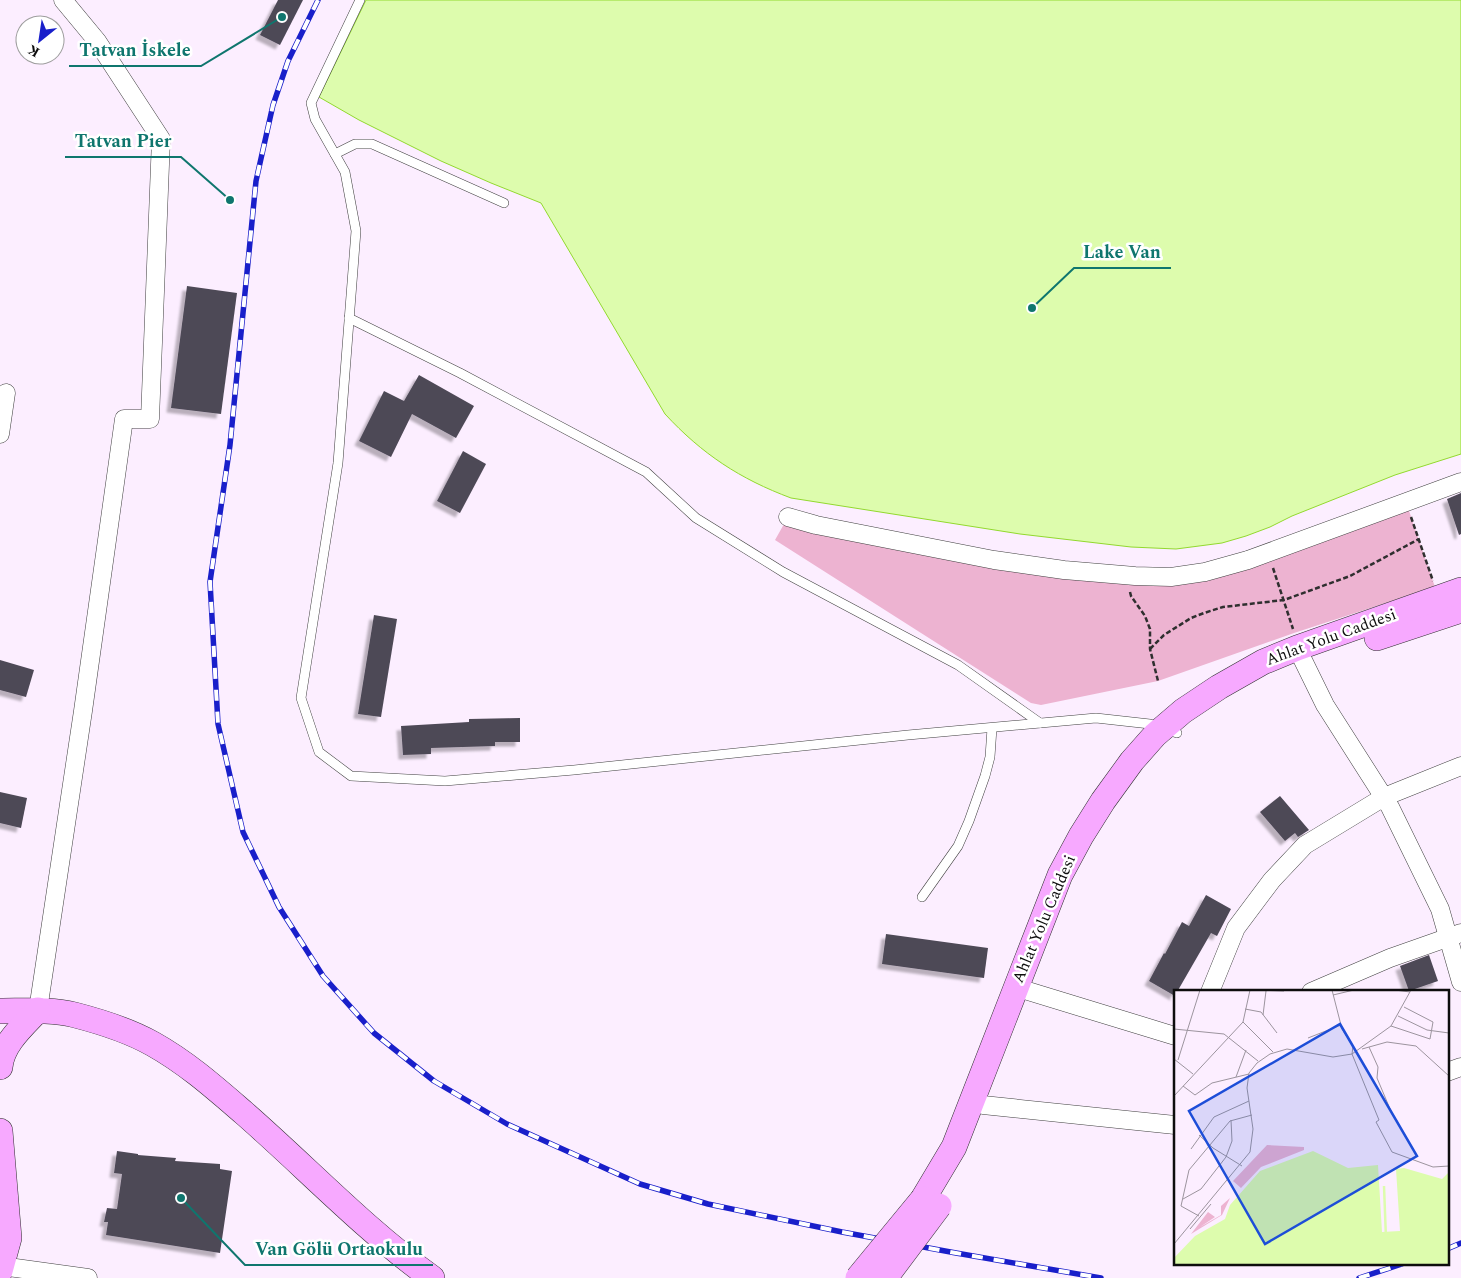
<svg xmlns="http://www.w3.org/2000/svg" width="1461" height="1278" font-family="Spectral,serif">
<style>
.green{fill:#edb3d1}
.water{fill:#ddfcad;stroke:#92d92e}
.building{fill:#4e4957;filter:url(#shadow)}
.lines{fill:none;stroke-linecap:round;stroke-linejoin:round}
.lane-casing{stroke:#404040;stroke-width:10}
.street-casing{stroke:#404040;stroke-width:19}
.secondary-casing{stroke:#2f2f2f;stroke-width:26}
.path{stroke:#2f2f2f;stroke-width:2.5;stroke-dasharray:5 2.5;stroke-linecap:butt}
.lane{stroke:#fff;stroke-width:9}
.street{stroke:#fff;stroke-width:18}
.secondary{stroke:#f7a9ff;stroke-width:25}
.rail-casing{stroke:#191fca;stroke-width:5.5}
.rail{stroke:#fff;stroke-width:4;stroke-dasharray:11;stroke-linecap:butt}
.secondary-bridge-casing{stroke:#2f2f2f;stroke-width:26;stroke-linecap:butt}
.secondary-bridge{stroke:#f7a9ff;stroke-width:25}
.labels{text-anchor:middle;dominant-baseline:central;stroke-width:5;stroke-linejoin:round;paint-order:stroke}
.street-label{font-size:16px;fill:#0d0d0d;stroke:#fff}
.inset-river{fill:none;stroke:#ddfcad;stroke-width:2.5}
.inset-road{fill:none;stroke:#9c949e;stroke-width:1}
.view{fill:#1d4ed8;fill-opacity:0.15;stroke:#1d4ed8;stroke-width:2.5}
.inset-edge{fill:none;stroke:#0d0d0d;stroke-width:2.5}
.leader{fill:none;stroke:#0f766e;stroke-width:2}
.callout-dot{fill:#0f766e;stroke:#fff;stroke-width:2}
.callout-label{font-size:18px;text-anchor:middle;font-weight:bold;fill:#0f766e;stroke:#fff;stroke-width:5;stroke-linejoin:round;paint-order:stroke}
</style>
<defs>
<filter id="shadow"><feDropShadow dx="-4.5" dy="4.5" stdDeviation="1" flood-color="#0004"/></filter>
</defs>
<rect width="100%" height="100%" fill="#fceeff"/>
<path class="green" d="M1406,502l29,85 -141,46 -136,48 -117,24 -10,-2 -256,-163 13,-23 98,23 285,37z"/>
<path class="water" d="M366,0h1095v454l-66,21 -103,41 -22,11 -24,9 -24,7 -46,6 -45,-2 -111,-13 -229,-36c-51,-19 -89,-44 -126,-84l-124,-211 -50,-20 -50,-22 -82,-41 -40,-23z"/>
<g class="building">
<path d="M278,0h25l-23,45 -20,-10z"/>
<path d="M187,286l50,7 -16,121 -50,-6z"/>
<path d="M419,375l55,31 -18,32 -44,-24 -21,43 -32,-16 25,-50 20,10z"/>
<path d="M463,451l23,13 -26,49 -23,-12z"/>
<path d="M1461,493v41l-2,1 -12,-36z"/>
<path d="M374,615l23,4 -16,98 -23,-3z"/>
<path d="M0,660l34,10 -8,27 -26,-7z"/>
<path d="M520,718v24h-25v4l-64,2v6l-28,1 -2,-29 68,-4v-3z"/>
<path d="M0,792l27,6 -6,30 -21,-5z"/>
<path d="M1280,796l29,34 -11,7 -3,-4 -10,8 -25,-29z"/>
<path d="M1206,895l25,14 -14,27 -6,-3 -34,59h-2v4l-26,-15 15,-28 1,1 17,-32 7,4z"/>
<path d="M886,934l102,14 -4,30 -102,-14z"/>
<path d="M1429,955l9,26 -29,10 -9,-25z"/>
<path d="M117,1151l21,3v1l38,3 -1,3 45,3v5l12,2 -12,82 -114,-18 2,-13h-4l3,-14 10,1 5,-35 -8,-1z"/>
</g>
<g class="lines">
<defs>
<g id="lane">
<path d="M360,0l-49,103 4,16 30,53 11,59 -18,232 -37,235 18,54 32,24 94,5 129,-11 334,-35 188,-17 54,6 27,9"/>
<path d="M335,154l20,-10h17l132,59"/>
<path d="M349,318l111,55 186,99 50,46 87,54 175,93 82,58"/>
<path d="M922,897l36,-51 11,-25 16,-45 5,-19 2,-29"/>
</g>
<g id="street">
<path d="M0,434l6,-41"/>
<path d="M788,517l28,8 178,35 70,10 71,6 36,1 34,-5 43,-12 213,-78"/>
<path d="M1297,648l28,57 65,102 50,102 21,73"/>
<path d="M1015,987l160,49"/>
<path d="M1210,992l26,-64 36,-48 33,-35 79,-48 77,-31"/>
<path d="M1311,992l79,-34 71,-25"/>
<path d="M38,1010l45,-299 41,-292h26l11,-280 -64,-98 -34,-41"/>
<path d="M1447,1072l14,-5"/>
<path d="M983,1105l192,20"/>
<path d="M1,1266l87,12"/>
</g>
<g id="secondary">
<path d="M1377,638l84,-28"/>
<path d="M0,1011c25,0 51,-2 75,4 27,7 55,16 78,29 34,19 62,44 91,69 63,55 120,116 188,165"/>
<path d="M0,1067c2,-23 23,-41 38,-57"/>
<path d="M0,1131l9,107 -9,33"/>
<path d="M923,1199l31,-52 106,-272 21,-39 22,-35 29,-40 23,-26 28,-24 36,-24 44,-25 34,-14 164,-58"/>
</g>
</defs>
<use href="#lane" class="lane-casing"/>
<use href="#street" class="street-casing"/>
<use href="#secondary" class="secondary-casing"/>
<g class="path">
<path d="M1411,517l22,64"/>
<path d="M1273,568l20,61"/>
<path d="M1130,592l1,4 14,20 5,13v20l8,32"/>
<path d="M1150,649l14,-14 27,-17 13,-5 19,-6 61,-7 66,-24 69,-37"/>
</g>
<use href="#lane" class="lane"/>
<use href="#street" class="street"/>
<use href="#secondary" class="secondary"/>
<defs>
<g id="rail">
<path d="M318,0l-30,61 -15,44 -17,76 -26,264 -20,137 8,142 25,108 36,75 44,69 51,57 60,48 73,43 133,60 68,20 134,28 114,21 145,25"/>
<path d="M1447,1249l14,-6"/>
<path d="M1359,1278l43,-14"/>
</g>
</defs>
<use href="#rail" class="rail-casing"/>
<use href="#rail" class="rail"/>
<defs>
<g id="secondary-bridge">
<path d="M858,1278l65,-79"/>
<path d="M885,1278l54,-72"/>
</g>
</defs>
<use href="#secondary-bridge" class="secondary-bridge-casing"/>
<use href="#secondary-bridge" class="secondary-bridge"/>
</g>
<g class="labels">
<g class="street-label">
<text transform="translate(1331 637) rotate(-20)">Ahlat Yolu Caddesi</text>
<text transform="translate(1044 919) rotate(-67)">Ahlat Yolu Caddesi</text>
</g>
</g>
<g transform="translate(1174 990)">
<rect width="275" height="275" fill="#fceeff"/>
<path d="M93,155l37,2v3l-43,17 -20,21 -8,-7zM56,208l-8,17 -31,19 17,-22 7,5 -15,10 21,-12v-9z" fill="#edb3d1"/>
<path d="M139,161l35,17 30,-3 4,67 18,-1 -4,-62 8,-1 38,11 7,-7v93h-275v-7l21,-22 30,-17 5,-14 30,-34z" fill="#ddfcad"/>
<path class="inset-river" d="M195,275l17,-26 -2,-53"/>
<path class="inset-road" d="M81,0l29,1M158,0l10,39 11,17 -1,8 27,66 -3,2 16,30 41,15 16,-1M221,0l15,2M159,5l21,-5M71,19l16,3 16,21M89,25l3,-24M224,26l29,14 22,3M69,32l30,30M217,36l39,13 3,-17 -29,-15M0,39l50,5 34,27M134,48l33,-13M195,57l9,20 -1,11 16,38M188,59l25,-7 29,4 33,30M0,69l19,15M4,70l22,-70M62,87l10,-27M9,96l12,9 17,-12 37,-9M0,106l69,-74 7,-32M25,145l14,13 29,18M17,159l23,-32 35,-16M9,209l18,-10 25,-32 6,-16 -1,-21M25,226l-18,-10 8,-36 41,-49 22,-6M16,239l21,-25M0,254l76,-92 3,-23 -6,-41 2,-15 8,-10 13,-9 17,-5 46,8 19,-3 39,-28 20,-36"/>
<path class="view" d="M166,34l77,132 -152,88 -76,-133z"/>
<rect width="275" height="275" class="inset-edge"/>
</g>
<path class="leader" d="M282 17L201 66H69M230 200L181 157H65M1032 308L1074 268H1171M181 1198L245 1265H433"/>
<g class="callout-dot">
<circle cx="282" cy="17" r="5"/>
<circle cx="230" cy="200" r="5"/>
<circle cx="1032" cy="308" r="5"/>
<circle cx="181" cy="1198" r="5"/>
</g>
<g class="callout-label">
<text x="135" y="56">Tatvan İskele</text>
<text x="123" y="147">Tatvan Pier</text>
<text x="1122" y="258">Lake Van</text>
<text x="339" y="1255">Van Gölü Ortaokulu</text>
</g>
<g transform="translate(40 40) rotate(210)"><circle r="24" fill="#ffffff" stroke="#9e9e9e"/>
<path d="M0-4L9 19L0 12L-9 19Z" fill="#191fca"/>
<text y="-8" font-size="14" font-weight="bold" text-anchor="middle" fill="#0d0d0d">K</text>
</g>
</svg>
